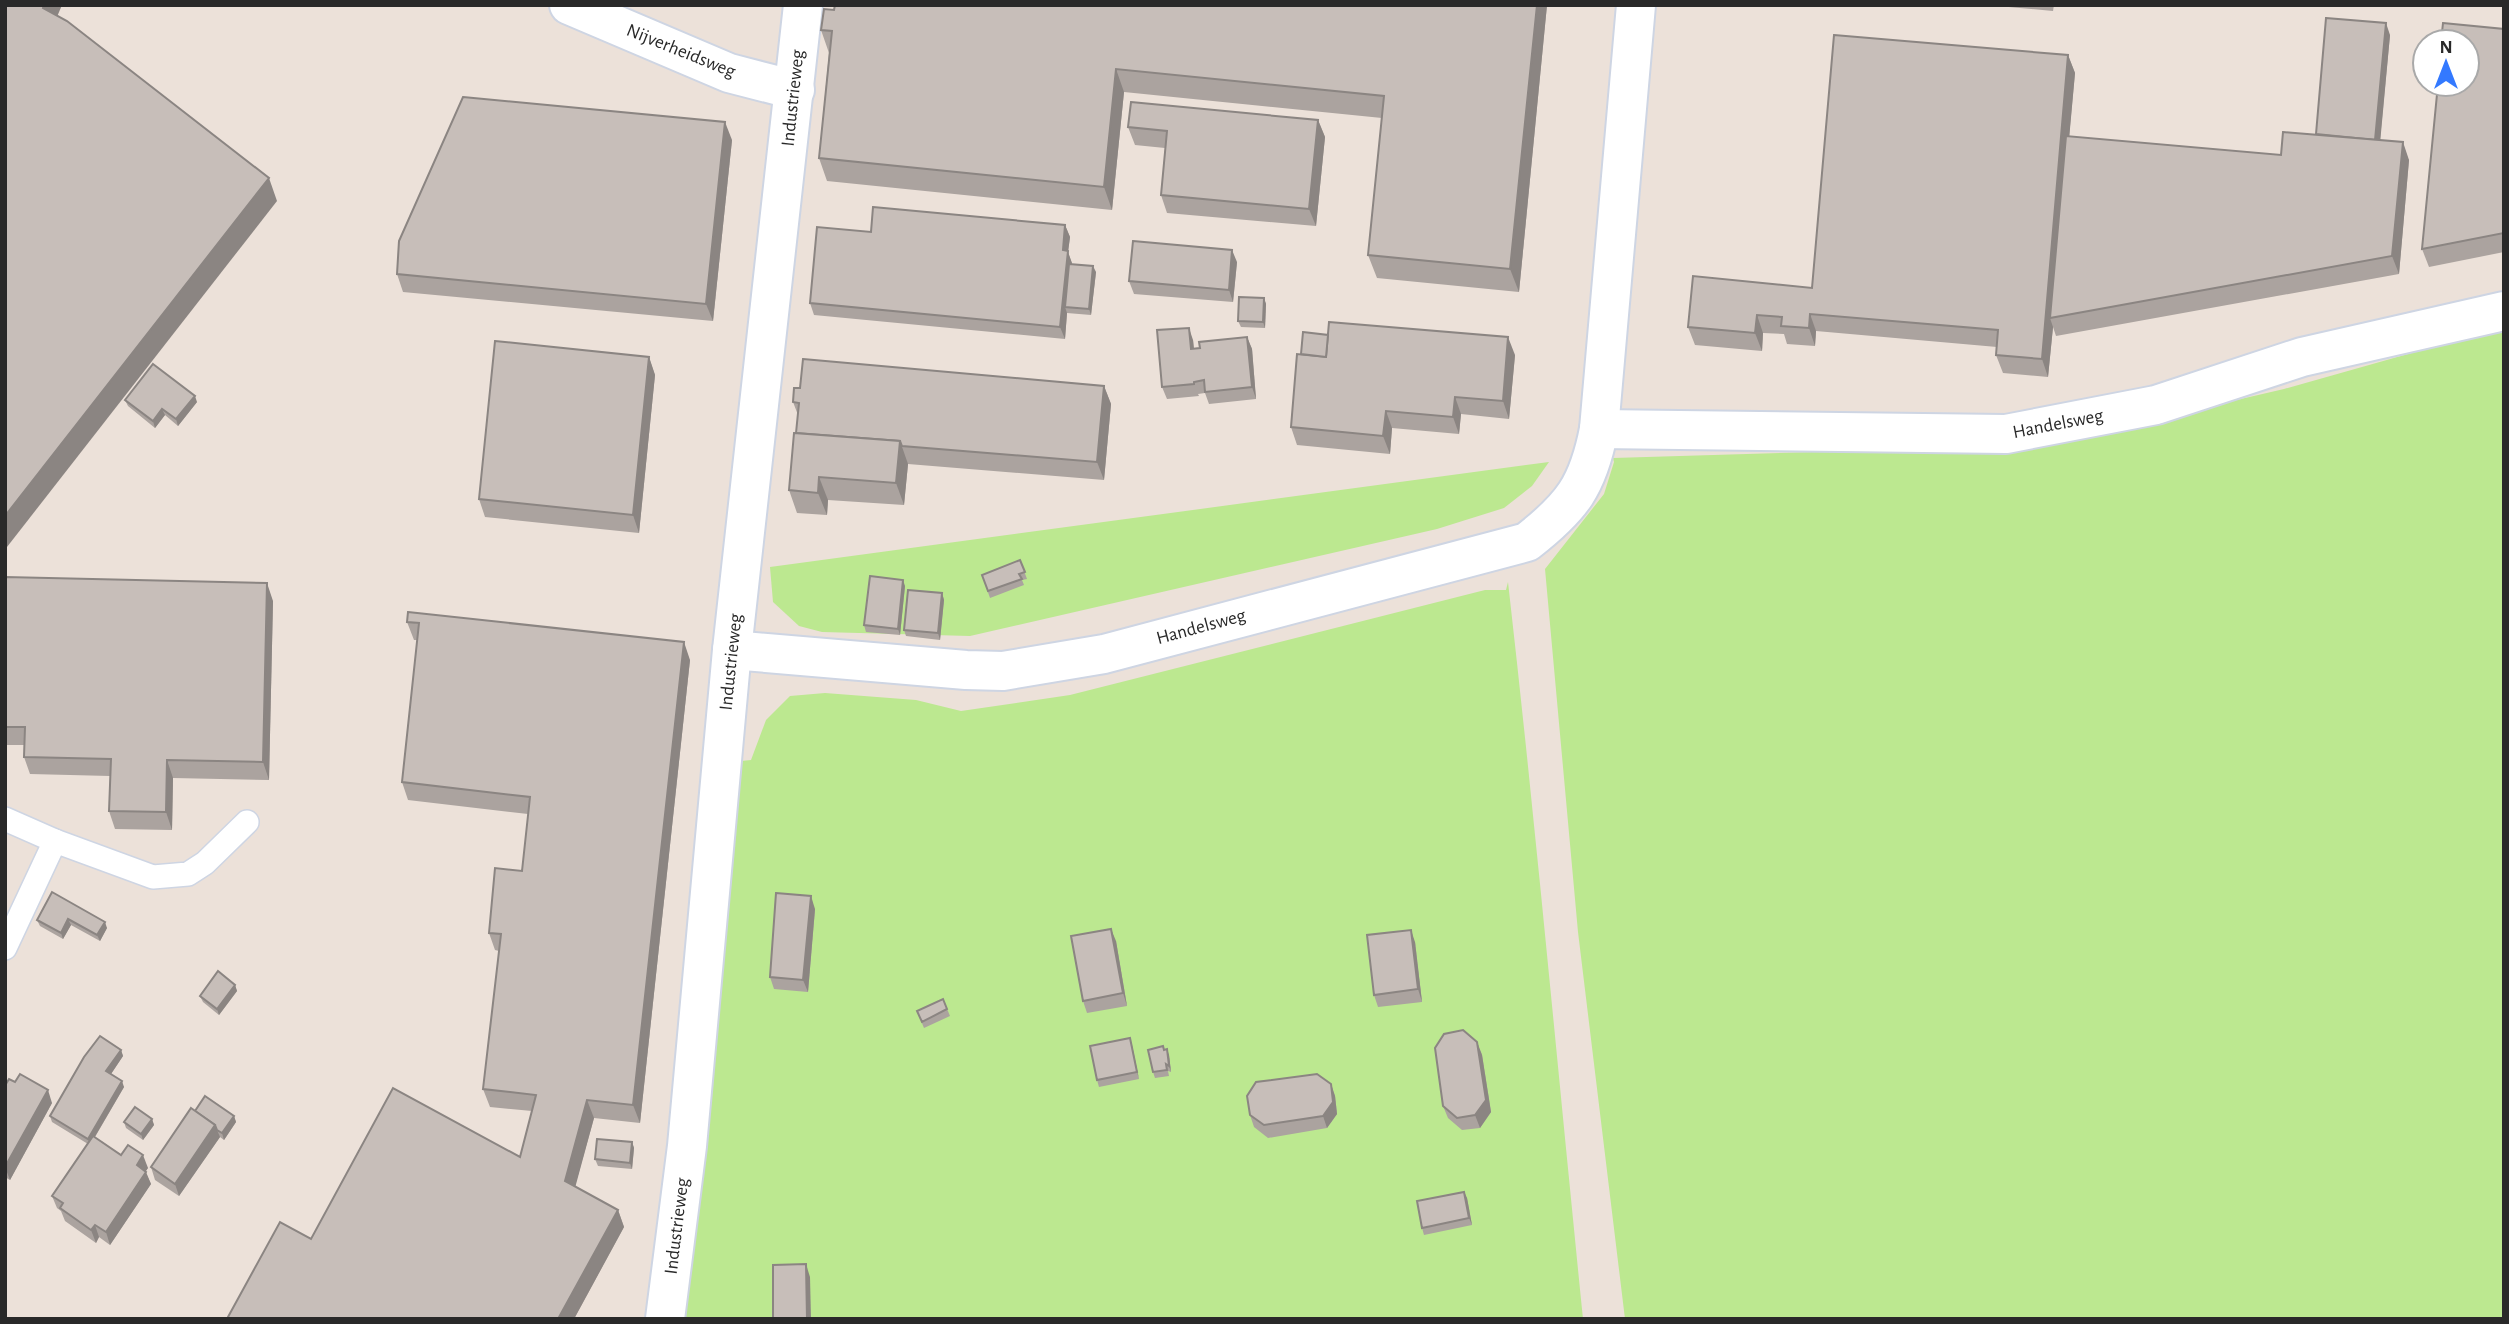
<svg xmlns="http://www.w3.org/2000/svg" width="2509" height="1324" font-family="'Alegreya Sans',sans-serif">
<style>
.green{fill:#bce890}
.lines{fill:none;stroke-linecap:round;stroke-linejoin:round}
.lane-casing{stroke:#ced5e3;stroke-width:26}
.street-casing{stroke:#ced5e3;stroke-width:42}
.lane{stroke:#fff;stroke-width:23}
.street{stroke:#fff;stroke-width:38}
.wall{fill:#aba39f}
.shaded-wall{fill:#8b8582}
.building{fill:#c7beb9;stroke:#8b8582;stroke-width:2}
.labels{text-anchor:middle;dominant-baseline:central;stroke-width:7;stroke-linejoin:round;paint-order:stroke}
.street-label{font-size:19px;fill:#292929;stroke:#fff}
</style>
<rect width="100%" height="100%" fill="#ece1d9"/>
<g class="green">
<path d="M2504,322v997h-879l-47,-387 -33,-363 59,-75 10,-32 -1,-4 371,-11 175,-29 125,-29 131,-37z"/>
<path d="M1549,462l-17,24 -28,22 -67,21 -467,107 -148,-4 -23,-6 -26,-24 -3,-35z"/>
<path d="M1508,582c28,246 50,491 75,737h-899l19,-173 9,-53 29,-332 10,-1 15,-40 24,-24 35,-3 91,7 45,11 109,-16 415,-105h21z"/>
</g>
<g class="lines">
<defs>
<g id="lane">
<path d="M5,819l50,22 98,36 35,-3 17,-11 42,-41"/>
<path d="M5,948l50,-107"/>
</g>
<g id="street">
<path d="M569,5l160,68 66,17"/>
<path d="M1599,429l407,5 150,-29 146,-48 202,-46"/>
<path d="M732,650l234,20 37,1 101,-17 423,-112c45,-35 61,-56 72,-113l37,-424"/>
<path d="M665,1319l22,-173 45,-496 71,-645"/>
</g>
</defs>
<use href="#lane" class="lane-casing"/>
<use href="#street" class="street-casing"/>
<use href="#lane" class="lane"/>
<use href="#street" class="street"/>
</g>
<g class="wall">
<path d="M835,5h712l-28,287 -142,-14 -9,-23 14,-137 -258,-26 -12,118 -285,-29 -8,-23 10,-105 -8,-23 13,-20z"/>
<path d="M1986,5h68l-1,6z"/>
<path d="M2504,29v223l-75,15 -7,-18z"/>
<path d="M2390,35l-10,105 29,20 -10,114 -343,62 -3,-9 -5,50 -45,-4 -7,-18 1,-8 -181,-16 -1,15 -28,-2 -3,-10 -21,-1 -1,18 -67,-6 -7,-18 124,-39 256,-233 7,18 -6,64 212,18 35,-21z"/>
<path d="M1318,120l7,17 -9,89 -149,-13 -6,-18 4,-47 -30,-3 -7,-18z"/>
<path d="M732,140l-19,181 -310,-29 -6,-18z"/>
<path d="M1065,225l5,12 -2,15 4,12 24,8 -5,43 -24,-2 -2,26 -251,-24 -4,-12 61,-71z"/>
<path d="M1237,262l-4,40 -99,-8 -5,-13z"/>
<path d="M1264,298l2,6 -1,24 -24,-1 -3,-6z"/>
<path d="M1328,335l187,20 -6,64 -48,-5 -2,20 -67,-6 -2,26 -93,-9 -6,-18 10,-73z"/>
<path d="M1247,337l5,12 4,50 -47,5 -4,-11 -7,1 1,2 -32,3 -5,-12 31,-47 1,9 6,-1z"/>
<path d="M649,357l6,18 -16,158 -154,-16 -6,-18z"/>
<path d="M1104,386l7,18 -7,76 -196,-16 -4,41 -76,-5 -1,15 -30,-2 -8,-23 9,-75 -5,-13z"/>
<path d="M125,400l72,2 -19,24 -13,-11 -10,13 -27,-22z"/>
<path d="M1020,560l7,19 -5,1 2,5 -34,13 -8,-23z"/>
<path d="M5,577l268,24 -4,179 -96,-2 -1,52 -57,-1 -6,-18 1,-35 -80,-2 -6,-17v-12h-19z"/>
<path d="M905,586l-5,49 -34,-3 -2,-7z"/>
<path d="M942,593l2,7 -4,40 -34,-4 -2,-6z"/>
<path d="M407,622l283,38 -50,463 -46,-5 -19,68 43,24 6,17 -50,92h-345l-1,-2 83,-78 209,-82 12,-46 -42,-4 -7,-18 16,-138 -4,-1 -6,-17 33,-62 6,-57 -120,-14 -6,-18 15,-142h-3z"/>
<path d="M52,892l55,36 -7,13 -29,-16 -8,14 -23,-13 -3,-6z"/>
<path d="M815,909l-7,83 -34,-3 -4,-12z"/>
<path d="M1116,941l11,65 -40,7 -4,-12z"/>
<path d="M1415,942l7,60 -44,5 -4,-12z"/>
<path d="M235,985l2,6 -18,24 -16,-13 -3,-6z"/>
<path d="M943,999l7,17 -26,12 -7,-17z"/>
<path d="M1130,1038l9,41 -40,8 -2,-7z"/>
<path d="M1477,1042l5,13 9,57 -11,16 -18,2 -14,-12 -5,-12z"/>
<path d="M121,1050l2,6 -12,18 13,13 -29,50 26,18 27,13 -3,3 6,13 -41,61 -11,-8 -3,6 -31,-22 -4,-10 -4,-3 -5,-12 36,-52 -36,-22 -2,-6z"/>
<path d="M1165,1050l4,5 2,17 -3,-1 1,5 -14,2 -2,-6z"/>
<path d="M5,1083l47,20 -42,77 -5,-3z"/>
<path d="M1331,1084l4,12 2,18 -10,14 -59,10 -14,-11 -4,-12z"/>
<path d="M195,1111l39,5 2,6 -12,18 -4,-3 -41,59 -24,-16 -4,-13z"/>
<path d="M152,1119l2,6 -11,15 -17,-12 -2,-6z"/>
<path d="M632,1142l2,6 -2,21 -34,-3 -3,-7z"/>
<path d="M1464,1192l3,6 5,27 -48,10 -2,-7z"/>
</g>
<g class="shaded-wall">
<path d="M44,5h18l-11,26 -8,-23z"/>
<path d="M1537,5h10l-28,287 -9,-23z"/>
<path d="M2386,23l4,12 -11,119 -4,-12z"/>
<path d="M2068,55l7,18 -22,244 -3,1 3,9 -5,50 -6,-18z"/>
<path d="M1116,69l8,23 -12,118 -8,-23z"/>
<path d="M1318,120l7,17 -9,89 -7,-17z"/>
<path d="M725,122l7,18 -19,181 -7,-17z"/>
<path d="M2403,142l6,18 -10,114 -7,-18z"/>
<path d="M269,178l8,23 -270,346 -2,-5v-26z"/>
<path d="M1065,225l5,12 -2,15 4,11 -4,44h-3l2,6 -2,26 -5,-12 3,-77z"/>
<path d="M1232,250l5,12 -4,40 -4,-12z"/>
<path d="M1093,266l3,6 -5,43 -2,-6z"/>
<path d="M1264,298l2,6 -1,24 -2,-6z"/>
<path d="M1810,314l6,17 -1,15 -6,-18z"/>
<path d="M1757,315l6,18 -1,18 -7,-18z"/>
<path d="M1189,328l4,12 2,21 -4,-12z"/>
<path d="M1247,337l5,12 4,50 -4,-12z"/>
<path d="M1508,337l7,18 -6,64 -6,-18z"/>
<path d="M649,357l6,18 -16,158 -6,-18z"/>
<path d="M1104,386l7,18 -7,76 -7,-18z"/>
<path d="M195,396l2,6 -19,24 -2,-7z"/>
<path d="M1455,397l6,17 -2,20 -6,-17z"/>
<path d="M162,409l3,6 -10,13 -2,-7z"/>
<path d="M1386,411l6,17 -2,26 -7,-18z"/>
<path d="M900,441l8,23 -4,41 -8,-22z"/>
<path d="M819,477l9,23 -1,15 -9,-22z"/>
<path d="M903,580l2,6 -5,49 -2,-6z"/>
<path d="M267,583l6,18 -4,179 -6,-18z"/>
<path d="M942,593l2,7 -4,40 -2,-7z"/>
<path d="M684,642l6,18 -50,463 -7,-18z"/>
<path d="M167,760l6,18 -1,52 -6,-18z"/>
<path d="M811,896l4,13 -7,83 -5,-12z"/>
<path d="M68,919l3,6 -8,14 -2,-6z"/>
<path d="M105,922l2,6 -7,13 -3,-6z"/>
<path d="M1111,929l5,12 11,65 -4,-13z"/>
<path d="M1411,930l4,12 7,60 -4,-13z"/>
<path d="M235,985l2,6 -18,24 -2,-6z"/>
<path d="M1130,1038l2,7 7,34 -2,-7z"/>
<path d="M1477,1042l5,13 9,57 -11,16 -5,-13z"/>
<path d="M1167,1049l2,6 2,17 -2,-6z"/>
<path d="M121,1050l2,6 -14,21 -3,-6z"/>
<path d="M122,1081l2,6 -34,58 -2,-6z"/>
<path d="M1331,1084l4,12 2,18 -10,14 -4,-12z"/>
<path d="M48,1090l4,13 -42,77 -5,-13z"/>
<path d="M587,1100l7,18 -22,81 -7,-18z"/>
<path d="M234,1116l2,6 -12,18 -2,-7z"/>
<path d="M152,1119l2,6 -11,15 -2,-6z"/>
<path d="M215,1125l5,12 -41,59 -4,-12z"/>
<path d="M632,1142l2,6 -2,21 -2,-6z"/>
<path d="M143,1155l5,13 -6,9 -5,-12z"/>
<path d="M146,1172l5,12 -41,61 -4,-13z"/>
<path d="M1464,1192l3,6 5,27 -3,-7z"/>
<path d="M618,1210l6,17 -50,92h-16z"/>
<path d="M95,1225l4,12 -3,6 -5,-13z"/>
<path d="M806,1264l4,13 1,42h-4z"/>
</g>
<g class="building">
<path d="M5,5h39l-1,3 24,13 202,157 -264,338z"/>
<path d="M835,5h702l-27,264 -142,-14 16,-159 -268,-27 -12,118 -285,-29 13,-127 -11,-1 3,-21 10,1z"/>
<path d="M2326,18l60,5 -11,117 -59,-6z"/>
<path d="M2443,23l61,6v204l-82,16 16,-165h29v-42h-26z"/>
<path d="M1834,35l234,20 -26,304 -46,-4 2,-25 -188,-16 -1,14 -28,-2 1,-9 -25,-2 -2,18 -67,-6 5,-51 119,12z"/>
<path d="M463,97l262,25 -19,182 -309,-30 2,-33z"/>
<path d="M1131,102l187,18 -9,89 -148,-14 6,-64 -39,-4z"/>
<path d="M2283,132l120,10 -11,114 -342,62 16,-182 215,19z"/>
<path d="M873,207l192,18 -2,25 5,1 -8,76 -250,-24 7,-76 54,5z"/>
<path d="M1133,241l99,9 -3,40 -100,-9z"/>
<path d="M1069,264l24,2 -4,43 -24,-2z"/>
<path d="M1239,297l25,1 -1,24 -25,-1z"/>
<path d="M1329,322l179,15 -5,64 -48,-4 -2,20 -67,-6 -3,25 -92,-9 6,-73 29,3z"/>
<path d="M1189,328l2,21 9,-1 -1,-6 48,-5 5,50 -47,5 -1,-12 -10,2v2l-32,3 -5,-57z"/>
<path d="M1303,332l25,3 -2,22 -25,-3z"/>
<path d="M495,341l154,16 -16,158 -154,-16z"/>
<path d="M803,359l301,27 -7,76 -195,-16 -2,-5 -104,-8 3,-30 -6,-1 1,-14h6z"/>
<path d="M153,364l42,32 -19,23 -14,-10 -9,12 -28,-21z"/>
<path d="M794,433l106,8 -4,42 -77,-6 -1,16 -29,-3z"/>
<path d="M1020,560l5,12 -6,2 3,5 -34,12 -6,-16z"/>
<path d="M870,576l33,4 -5,49 -34,-4z"/>
<path d="M5,577l262,6 -4,179 -96,-2 -1,52 -57,-1 2,-52 -87,-2 1,-30h-20z"/>
<path d="M908,590l34,3 -4,40 -34,-3z"/>
<path d="M408,612l276,30 -51,463 -46,-5 -22,81 53,29 -60,109h-327l-3,-2 52,-95 31,17 82,-151 127,69 16,-62 -53,-6 18,-155 -12,-1 6,-65 27,3 8,-74 -128,-15 17,-159 -12,-1z"/>
<path d="M52,892l53,30 -8,13 -29,-16 -7,14 -24,-13z"/>
<path d="M776,893l35,3 -8,84 -33,-3z"/>
<path d="M1111,929l12,64 -40,8 -12,-65z"/>
<path d="M1411,930l7,59 -44,6 -7,-60z"/>
<path d="M218,971l17,14 -18,24 -17,-13z"/>
<path d="M943,999l4,10 -25,13 -5,-11z"/>
<path d="M1463,1030l14,12 9,58 -11,15 -18,3 -14,-12 -8,-58 9,-14z"/>
<path d="M100,1036l21,14 -15,21 16,10 -34,58 -38,-23 34,-59z"/>
<path d="M1130,1038l7,34 -40,8 -7,-34z"/>
<path d="M1163,1046l1,4 3,-1 2,17 -3,-2 1,6 -14,2 -5,-22z"/>
<path d="M20,1074l28,16 -43,77v-84l1,1 3,-5 6,3z"/>
<path d="M1317,1074l14,10 2,18 -10,14 -59,9 -14,-10 -3,-19 9,-14z"/>
<path d="M205,1096l29,20 -12,17 -5,-3 -2,-5 -20,-14z"/>
<path d="M135,1107l17,12 -11,15 -17,-12z"/>
<path d="M191,1108l24,17 -40,59 -24,-17z"/>
<path d="M93,1136l28,19 7,-10 15,10 -6,10 9,7 -40,60 -11,-7 -4,5 -31,-22 3,-5 -11,-7z"/>
<path d="M597,1139l35,3 -2,21 -35,-4z"/>
<path d="M1464,1192l5,26 -47,10 -5,-27z"/>
<path d="M806,1264l1,55h-34v-54z"/>
</g>
<g class="labels">
<g class="street-label">
<text transform="translate(681 51) rotate(22)">Nijverheidsweg</text>
<text transform="translate(793 98) rotate(-84)">Industrieweg</text>
<text transform="translate(2058 424) rotate(-11)">Handelsweg</text>
<text transform="translate(1201 627) rotate(-15)">Handelsweg</text>
<text transform="translate(731 662) rotate(-84)">Industrieweg</text>
<text transform="translate(677 1226) rotate(-83)">Industrieweg</text>
</g>
</g>
<rect width="2509" height="1324" fill="none" stroke="#292929" stroke-width="14"/>
<g transform="translate(2446 63)"><circle r="33" fill="#ffffff" stroke="#a9a9a9" stroke-width="2"/>
<path d="M0-5L12 26L0 18L-12 26Z" fill="#3379ff"/>
<text y="-10" font-size="19" font-weight="bold" text-anchor="middle" fill="#292929">N</text>
</g>
</svg>
